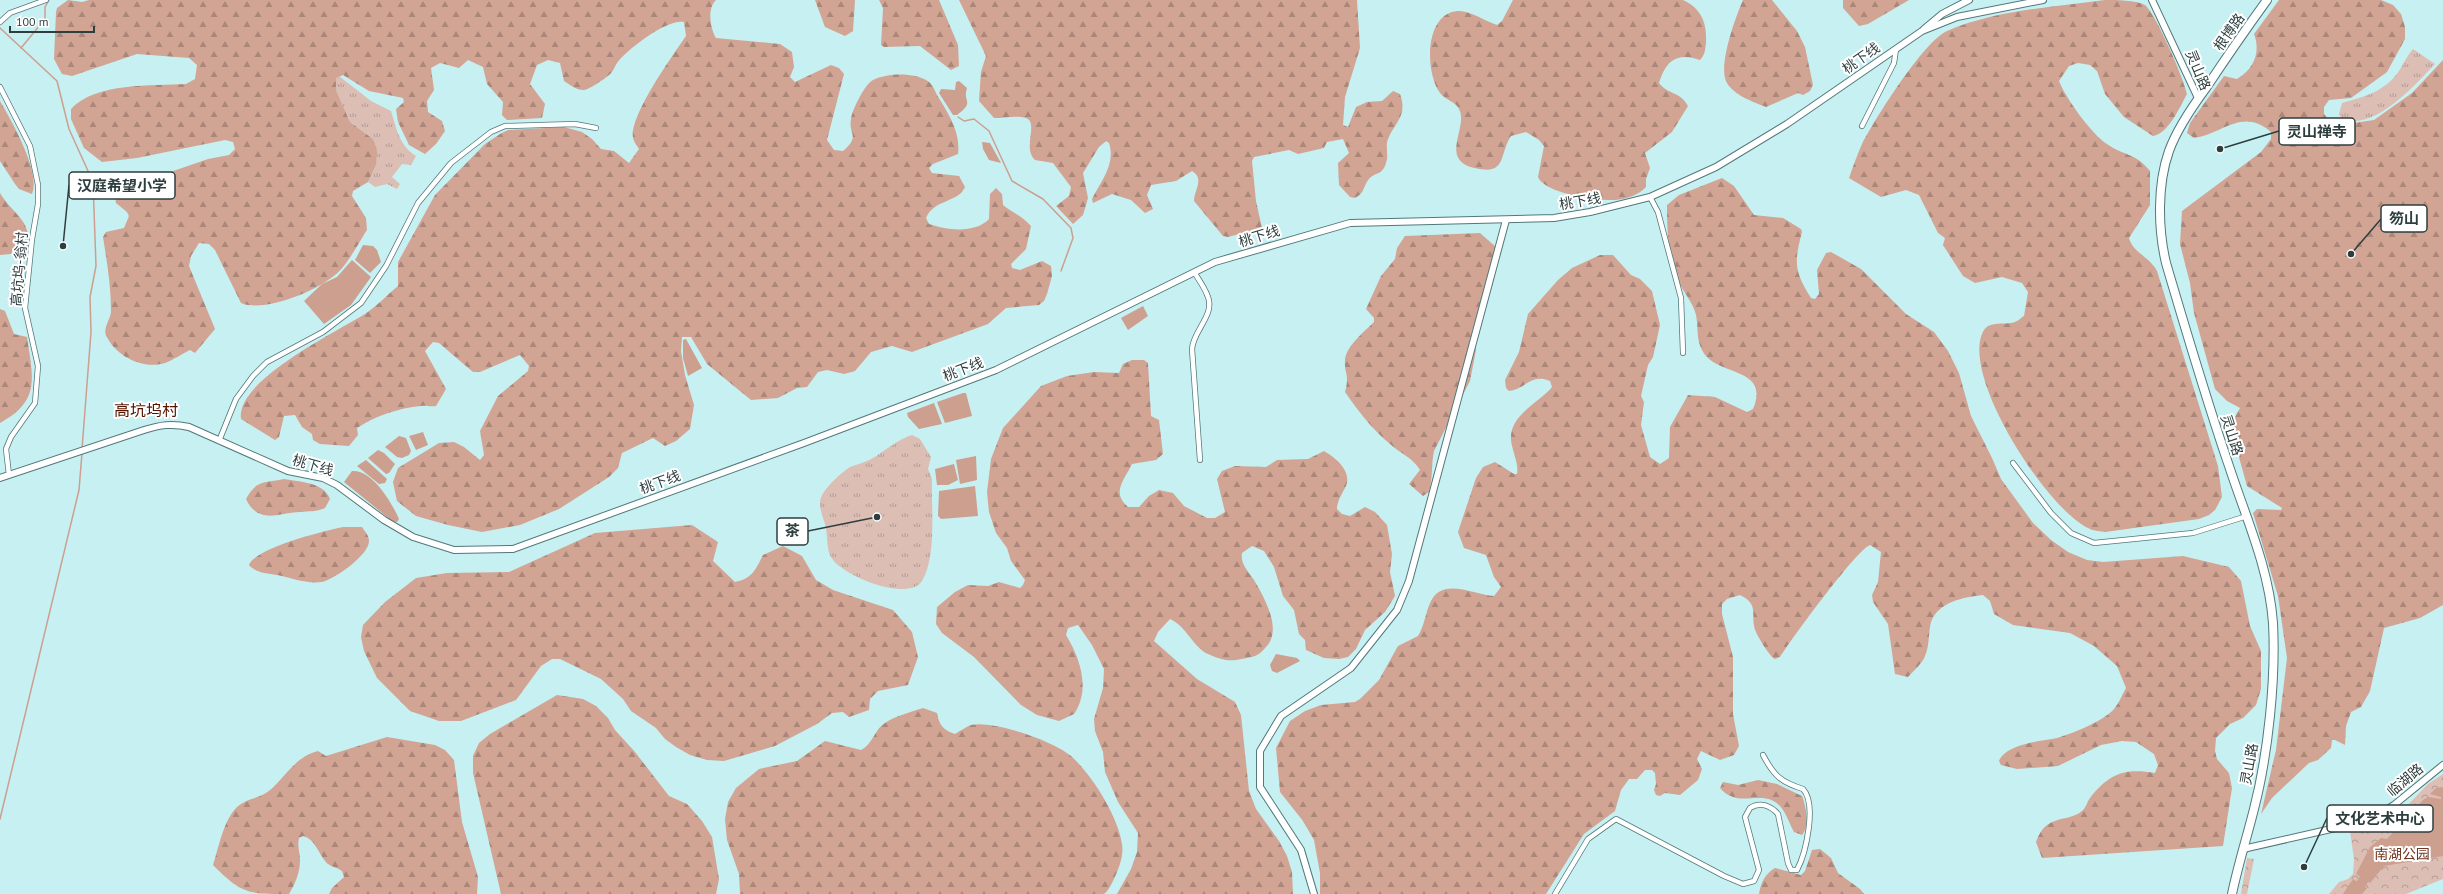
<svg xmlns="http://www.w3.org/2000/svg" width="2443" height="894" font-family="'PT Sans','Noto Sans SC',sans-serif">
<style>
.grass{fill:url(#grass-tufts)}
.forest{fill:url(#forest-firs)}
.park{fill:url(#park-crowns)}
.water{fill:#cd9f8f}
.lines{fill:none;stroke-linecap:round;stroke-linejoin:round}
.stream{stroke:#cd9f8f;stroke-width:1.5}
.river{stroke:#cd9f8f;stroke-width:10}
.street-casing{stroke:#52787a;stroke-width:6}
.secondary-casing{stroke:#52787a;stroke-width:8}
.highway-casing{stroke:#52787a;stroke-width:10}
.street{stroke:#fff;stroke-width:4.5}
.secondary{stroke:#fff;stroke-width:6}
.highway{stroke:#fff;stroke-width:8}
.labels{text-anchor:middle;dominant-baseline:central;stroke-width:4;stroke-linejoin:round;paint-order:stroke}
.street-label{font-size:14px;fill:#2e3e3f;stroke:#fff}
.park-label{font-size:14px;fill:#713722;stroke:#fff}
.quarter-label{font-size:16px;fill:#551500;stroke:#fff}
.leader{fill:none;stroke:#2e3e3f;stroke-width:1.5}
.callout-dot{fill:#2e3e3f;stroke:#fff;stroke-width:1.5}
.callout{fill:#fff;stroke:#2e3e3f;stroke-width:1.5}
.callout-label{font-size:15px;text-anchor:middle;font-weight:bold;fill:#2e3e3f}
</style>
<defs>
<pattern id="grass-tufts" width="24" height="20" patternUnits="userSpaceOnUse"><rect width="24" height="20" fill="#dcbeb4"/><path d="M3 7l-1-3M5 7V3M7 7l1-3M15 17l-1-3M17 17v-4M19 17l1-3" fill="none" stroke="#b39c94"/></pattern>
<pattern id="forest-firs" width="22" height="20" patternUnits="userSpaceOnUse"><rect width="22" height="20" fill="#d2a494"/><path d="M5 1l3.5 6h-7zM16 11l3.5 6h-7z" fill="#ab877a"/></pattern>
<pattern id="park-crowns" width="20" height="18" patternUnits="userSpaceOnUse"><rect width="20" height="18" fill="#dcbeb4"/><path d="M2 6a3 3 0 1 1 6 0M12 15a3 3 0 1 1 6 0" fill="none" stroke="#b39c94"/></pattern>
</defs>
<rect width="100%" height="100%" fill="#c7f0f2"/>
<g class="grass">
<path d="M2413,49l22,15c-20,21 -61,68 -94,55l-2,-5 3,-11c22,-6 44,-12 57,-32 5,-8 8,-15 14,-22z"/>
<path d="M339,76l32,25 20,10c6,19 8,34 25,45l-5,9 -9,-1 -10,13 8,7 -3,5 -10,-5 -12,3 -7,-5 8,-17 -3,-26 -23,-17 -14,-32v-12z"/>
<path d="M912,435l8,4 11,18 -3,12 4,10c-1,29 5,77 -10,102 -14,22 -82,-6 -91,-24 -5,-9 -3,-23 -6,-33 -3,-10 -9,-22 -1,-32 5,-8 18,-20 26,-25 8,-3 16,-5 23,-9 13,-8 24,-18 39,-23z"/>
</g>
<g class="forest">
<path d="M68,0l14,2 7,-2h627c-9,8 -6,28 0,38l64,6 12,8 2,15 -4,10 5,5 36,-17 8,3 5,6 -17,66 7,10 9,1c18,-16 5,-16 8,-32 1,-9 14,-35 22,-39 15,-7 42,-8 56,2 4,3 6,9 8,13 11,18 24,37 21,59l-25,10 -4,4 3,5 27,3 6,11c-7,16 -31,12 -39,31l3,6c17,6 46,10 60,-5l1,-25 6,-6 6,6 1,11c10,8 19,11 28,21l-5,23 -15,15 1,4 8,2 22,-9 9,5 1,10 -5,18 -3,7 -5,4 -33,3 -18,16 -76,28 -20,-6 -21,6 -16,19 -11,3 -17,-4 -9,2 -11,15 -10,1 -19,10 -27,2 -44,-36 -16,-27h-9l-1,14 4,24 9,30 -4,24 -14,12 -11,5 -12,-8 -31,15 -4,15 -9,9 -50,32 -39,16 -38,7 -34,-7 -32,-9 -19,-15 -4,-19 5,-14 41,-25 15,-1 10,5 16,13 4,-5 -4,-24 18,-35 30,-25 1,-5 -9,-11 -40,17h-7l-34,-29 -6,-1 -8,9 21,38 -10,17c-6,1 -10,-1 -15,0 -22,2 -46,10 -64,22l1,7 -9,11 -29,-2 -7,-4 -1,-6 -10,-7 -7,-12 -11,1 -5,21 -4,3 -34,-21c-6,-38 95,-87 124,-105 12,-8 22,-19 33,-28v-24l37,-67 50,-51 15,-10 8,-4 56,-3 18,5 10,7 9,10 13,2 15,12 10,-14c-2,-3 -5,-7 -6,-11 -4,-22 40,-83 53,-102l-2,-14c-16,-4 -58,28 -67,41 -2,3 -3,6 -5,9 -4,5 -22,17 -28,18 -8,0 -14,-5 -20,-9l-4,-18 -12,-3 -11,5 -7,19 15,20 -3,14 -35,2 -5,-5 1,-13 -16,-18 -4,-17 -15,-7 -9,8 -19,-5 -9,5 3,22 -7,11 1,11 14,9 3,10 -9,13 -11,10 -16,-9 -11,-23 -2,-13 8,-7 -1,-4 -34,-7 -26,-16 -7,3v12l14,32 23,17 4,11 -1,15 -8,17 -15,9 -1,5 14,22 1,12c-8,12 -20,36 -32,45 -19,16 -70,38 -94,28l-26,-53 -6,-6 -10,-1 -8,13 -2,10 26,63 -20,24 -5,-3c-8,4 -17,10 -25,13 -22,7 -50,-7 -59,-28 -3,-8 5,-16 5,-24 0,-25 -4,-49 -8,-74l3,-5 18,-4 5,-12 -2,-4 -11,-9 -1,-8 6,-6 87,-30 21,-4 6,-6 -2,-7 -8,-2 -88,18 -35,4 -18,-14 -13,-29v-10c25,-27 81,-23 115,-25l9,-5 2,-14 -8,-7 -52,-4 -65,22 -10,-2 -8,-15 2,-47 1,-4z"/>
<path d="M815,0h40l-2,31 -8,5 -20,-9z"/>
<path d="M879,0h60l19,45 1,21 -8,4 -31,-24 -36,1 -3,-2 2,-37z"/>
<path d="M959,0h398l3,48 -15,49 -2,28 5,2 8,-20 11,-5 15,-1 11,-10 7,3c8,22 -5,28 -12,45 -3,7 1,17 -2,24 -3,12 -11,9 -17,16 -6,7 -4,14 -14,19l-5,-1 -11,-12 -1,-22 11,-10 -6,-14 -16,3 -3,6 -26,6 -9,-4 -35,7 -2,4 4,40 6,27 -34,9 -5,-1 -29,-35c0,-11 11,-22 -2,-30l-16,10 -25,4 -4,10 6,14 -8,4 -14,-13 -19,-6 -19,9 -1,-4c9,-18 24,-35 17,-56l-3,-2 -7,6 -16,26 5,25 -5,17 -10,9 -17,-18 13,-10 2,-9 -18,-24 -18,-3c-13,-12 4,-37 -9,-42 -9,-3 -23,0 -32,0l-15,-17 2,-29 5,-16z"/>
<path d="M1513,0h170c19,9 24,23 23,43 -1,7 -1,12 -6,17 -23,-8 -34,0 -41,23 9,12 21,8 29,23l-16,26 -27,21 5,15 -4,11v8c-7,8 -20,12 -31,13 -17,1 -70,-6 -77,-23l6,-31 -5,-6 -13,-8 -15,4c-12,18 -4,40 -36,32 -37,-8 -6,-41 -16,-59 -4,-8 -14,-9 -19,-16 -15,-20 -16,-80 18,-82 11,-1 27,10 39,14l5,-4z"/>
<path d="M1743,0h29l25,31 8,16 8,38 -3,6 -7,4 -5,-2 -32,14c-13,-5 -32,-12 -39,-24 -10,-16 9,-67 16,-83z"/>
<path d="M1843,0h66l-41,24 -9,2 -16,-18z"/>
<path d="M2105,0c12,0 30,0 40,5 11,9 39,74 42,89 -8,14 -18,39 -34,42l-29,-19 -19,-23 -8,-23 -7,-6 -12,-2 -9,3 -10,15c6,16 33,54 48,63 16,12 28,8 43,27v34l-21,33c4,15 21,19 28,33l61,195 4,31 -7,13 -6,5 -10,4 -94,13c-4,-1 -11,-1 -15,-3 -42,-18 -127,-149 -108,-195 6,-16 24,-7 35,-13 2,-1 5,-4 7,-5l4,-24 -6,-9 -20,-6 -27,6 -12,-7 -20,-31 2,-7 -7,-5 -19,-38 -13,-5 -25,7 -32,-19c4,-11 8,-23 13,-34 13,-25 61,-102 85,-113 49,-21 106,-24 158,-31z"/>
<path d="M2279,0h102l12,5 8,9 4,13v12l-18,33 -36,26 -22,2 -5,7v7l7,8 9,3 34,-5 38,-27 31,-33v545l-23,13 -36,10 -14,63 -9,16 -10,5 -5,14 -1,19 -10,-5h-3l-1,8 -13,12 -9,3 -37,35 -11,16 15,-64 11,-92 -9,-62 -25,-83 4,-4 24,1 1,-2 -35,-22 -15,-54v-9l8,-15 -13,-7 -12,-12 -21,-76 -4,-30 -10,-39 2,-33 79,-59 10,-13v-7c-29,-25 -48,2 -77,6l-7,-5 3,-10 34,-47 13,3c17,-10 24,-27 17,-45z"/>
<path d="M0,101c11,19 41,71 32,93l-13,-5 -4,-5 -15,-23z"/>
<path d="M1722,178l12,8 20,29 29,3 18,11 1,3c-8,30 -8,39 9,66l4,1 4,-5 -2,-24 9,-17 5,-1 30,17 45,45 28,18 14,19 11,22 12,43 21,42 9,21 32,44 18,17 17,12 19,8 16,2 80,-6 46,11 12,14 9,45 11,25v38l-5,16 -13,13 -13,6 -14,14 -1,13 2,8 12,14 3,15 -9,58 -181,12 -6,-16c11,-30 30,-18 46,-31 4,-3 5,-9 8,-13 19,-24 34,-30 65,-25l3,-8 -4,-11 -18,-12 -14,-1 -21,4 -43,21 -41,3 -16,-4 -2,-4c7,-17 42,-20 58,-23 14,-4 47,-17 57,-29 5,-6 8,-14 12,-21l-9,-22 -23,-20 -24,-13 -57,-8 -19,-11 -4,-13 -7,-6c-19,2 -45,7 -52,27 -3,11 -1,23 -6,34 -3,8 -11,14 -17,21l-13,-3 -7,-50 -15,-22 -1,-7 6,-13 3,-30 -11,-7c-13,4 -80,96 -90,112l-5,2c-5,-2 -17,-22 -19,-27 -7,-16 5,-27 -16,-37l-13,4 -5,5v10l11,43v57l6,32 -5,9 -14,5 -19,-9 -4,8 5,10 -4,11 -18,15 -15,-2 -5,3 -4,-1 -2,-5 2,-6 -1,-11 -3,-3h-7l-8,9h-8l-8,11 -6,21 -31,23 -38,60h-226v-21l-6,-33 -11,-19 -23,-29 -4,-44 14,-27 15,-10 16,-6 34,-3 5,-3 19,-19 19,-34 20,-10c7,-11 7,-23 13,-35 12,-24 43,-6 63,-5l7,-9 -7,-10 -8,-22 -22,-7 -6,-16 18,-54 7,-11 12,-5 19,12h3c2,-11 -5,-23 -6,-34 -2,-25 28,-37 41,-53l-2,-6c-20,-8 -25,9 -41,10l-3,-3 -1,-8 14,-28 9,-38 30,-34 14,-12 28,-13h13l18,20 9,4 12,12 8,34 -7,32 -5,8 -7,31 3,6 -3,23 9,32 10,7 9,-6 1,-31 18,-32 27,2 32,15 6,-3c17,-40 -31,-34 -47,-53 -11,-14 -7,-26 -10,-41 -3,-13 -13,-23 -18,-35 -10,-23 -11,-50 -11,-75l12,-10z"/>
<path d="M0,193c10,18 31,27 28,50 0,5 -2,8 -6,10l-22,2z"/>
<path d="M1480,233l16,14c4,29 -10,59 -24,84l4,19 -6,31 -36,70c-3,14 -1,27 -5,41l-6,4 -14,-12 11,-14c-9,-14 -18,-15 -30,-26 -18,-15 -32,-33 -45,-52 5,-18 -1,-19 0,-32 1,-14 20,-29 29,-38v-4l-8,-9 15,-33 14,-17 2,-11 8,-12z"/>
<path d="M0,309l5,2 9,23 13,3c6,41 14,64 -27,86z"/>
<path d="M1132,360h12l4,3 3,53 8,4 4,34 -7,6 -24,4c-8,17 -21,28 -4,43h11l10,-11 10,-6 14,3 11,13 23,12h8l10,-6 -8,-33 5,-8 13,-5 31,1 11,-7 31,-1 16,-8c12,7 28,20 22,35 -4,8 -9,15 -9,23l5,5 8,2 15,-9 10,5 12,13 5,29 -2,18 5,24 -10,16 -20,18 -9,19 -8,8 -9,2 -15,-1 -18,-8 -1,-10 -6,-6 -5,-24 -11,-14 -9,-29 -10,-16 -12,-5 -10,7c-2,11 7,19 12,27 10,17 29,50 12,67 -3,3 -6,7 -11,9 -21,5 -27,7 -47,-2 -14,-6 -22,-28 -38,-35l-12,13 -4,9 43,38 38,23 6,13 8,76 7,18 23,32 8,15 5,16 1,22h-176l14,-25 6,-17 1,-19 -20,-31 -13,-30 -2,-20 -8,-21 -1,-12 9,-31 1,-19 -12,-24 -14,-20 -10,3 -2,7c14,23 25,54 8,79l-15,7 -22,-6 -16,-10 -47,-48 -32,-24 -6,-9 1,-17 18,-15 13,-7 20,1 11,-4 21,6 3,-3 2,-5 -14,-19 -4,-13 -11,-15 -7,-21 -2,-20 4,-33 12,-31 38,-42 26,-10 27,-4 25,1 4,-9z"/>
<path d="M284,479c16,3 40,3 46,20l-5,9c-9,4 -16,3 -25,4 -23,1 -41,13 -54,-13 10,-19 18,-16 38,-20z"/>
<path d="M692,525l26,17 -5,19 22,21c17,-3 21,-13 28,-27l20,-9 19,10 14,24 17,10 60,20 19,22 6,25 -10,28 -30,6 -8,8 -1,11 -20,7 -6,-5 -11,1 -15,11 -42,22 -51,15 -17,-1 -17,-5 -14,-8 -11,-8 -9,-11 -25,-17 -8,-12 -22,-20 -41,-20h-8l-11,7 -25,34 -55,21h-22l-29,-10 -33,-33 -13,-27 -3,-14 2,-12 22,-23 31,-24 31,-5 62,-1 86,-39z"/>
<path d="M343,527h19c3,5 7,8 7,14 0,14 -34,38 -47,41 -17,2 -29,-4 -45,-7 -11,-2 -21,-2 -28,-10 6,-17 75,-34 94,-38z"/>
<path d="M557,695l26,4 13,7 12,12 7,12 20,22 34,44 18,8 15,17 10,16 7,42 -3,15h-215l-28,-121v-17l6,-13 11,-9z"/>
<path d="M923,708l14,5c2,12 6,17 18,21 5,-3 11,-7 16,-9 22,-5 83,16 100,31 21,19 47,60 51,88 2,12 -3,24 -8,35 -3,6 -5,11 -10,15h-364l-1,-20 -12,-34 -2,-21 3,-17 8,-14 23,-19 38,-8 28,-20 36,9c12,-6 13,-20 24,-27 10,-7 26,-11 38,-15z"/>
<path d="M387,737l48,8 10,5 9,10 8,62 16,55 -1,17h-148l3,-6 12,-11 -2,-6c-4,-3 -10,-4 -14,-7 -9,-8 -12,-25 -25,-28l-4,2c-2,9 1,14 1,22 0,13 -5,24 -11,34 -42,0 -47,0 -76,-29 6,-18 10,-43 23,-57 9,-9 20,-9 30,-15 17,-11 27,-36 52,-42l8,5z"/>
<path d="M1758,780l19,4 25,12c4,10 8,30 0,39l-8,-3c-5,-9 -8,-20 -15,-27 -18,-17 -40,5 -59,-17l3,-6 15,3z"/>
<path d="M1820,849l11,9 7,15 22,16 4,5h-105c2,-12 6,-20 16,-26l26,7 4,-4 7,-21z"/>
</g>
<g class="park">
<path d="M2443,774v105l-37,15h-77l10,-12 9,-3 5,-5 1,-15 -4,-28 26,-7 24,-11 28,-29z"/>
<path d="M2247,858l7,1 -7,35h-6z"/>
</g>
<g class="water">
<path d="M959,81l8,7c-5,15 9,13 -10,27h-4l-14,-22 2,-4 14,1 1,-8z"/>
<path d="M982,142l8,1 11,20 -12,-3 -6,-11z"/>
<path d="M363,245l10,1 4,4 4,12 -11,11 -15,-13z"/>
<path d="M352,260l19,17 -20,28 -27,19 -20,-23 18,-17 15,-7z"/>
<path d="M1143,306l5,10 -20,14 -7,-12z"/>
<path d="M686,339l16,29 -14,8 -5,-18v-18z"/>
<path d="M963,393h3l6,23 -27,7 -8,-21z"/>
<path d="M934,403l8,21 -23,5 -11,-12 -1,-4z"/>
<path d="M423,432l5,13 -12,5 -7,-14z"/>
<path d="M399,436l7,2 5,13 -2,4 -7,3 -5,-1 -12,-10z"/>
<path d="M378,450l6,3 11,11 -6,9 -3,1 -18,-16z"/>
<path d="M976,456l1,24 -17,4 -4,-24z"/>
<path d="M366,460l21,19 -2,4 -6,1 -22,-18z"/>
<path d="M954,464l4,16 -10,5h-11l-2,-16z"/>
<path d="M352,471c20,-2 40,32 47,48l-2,3 -5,-1 -48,-39z"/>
<path d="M975,486l3,30 -37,3 -3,-3 1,-25z"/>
<path d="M1276,654l21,4 3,3 -23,12 -5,-2 -2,-6z"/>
<path d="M2443,787v69l-59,10 -14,17 -14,-9 14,-27 11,-9 6,1 36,-39 5,-3 13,2v-2l-11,-3 6,-6z"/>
<path d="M2353,879l14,9 -5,6h-19z"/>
</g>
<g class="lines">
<g class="stream">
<path d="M0,28l57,53 12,48 24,53 3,84 -6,31 1,35 -9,117"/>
<path d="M21,48l24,-29v-12l4,-7"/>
<path d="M958,117l6,4 10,-2 15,12 23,50 31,18 28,29 2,10 -12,33"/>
<path d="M0,819l79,-329 3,-37"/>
</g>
<path class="river" d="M2355,894l9,-15"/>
<defs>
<g id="street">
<path d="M0,22l10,-9 36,-13"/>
<path d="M0,87l30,59 8,39v19l-6,35 -7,69 13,58 -3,37 -24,34 -5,12 3,26"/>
<path d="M1862,126l32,-63 2,-14"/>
<path d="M1650,197l8,15 23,86 2,55"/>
<path d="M1194,272c5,8 11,16 14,25 7,18 -15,34 -16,52l8,111"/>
<path d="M219,441l17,-42 17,-23 14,-14 56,-30 38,-29 25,-37 32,-63 33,-40 40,-31 14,-6 70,-2 21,4"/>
<path d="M2013,463l38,50 20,20 23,10 99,-10 54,-17"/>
<path d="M1555,894l33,-55 28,-20 108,57 19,8 11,-3 5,-11 -14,-53 5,-9c10,-7 21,-2 28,6l10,49 3,7h6c9,-17 20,-66 6,-81 -22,-7 -29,-13 -40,-34"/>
</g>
<g id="secondary">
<path d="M2152,0l46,98"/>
<path d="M1924,29l18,-15 27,-14"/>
<path d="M0,478l144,-48c16,-5 28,-7 45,-3l99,44 35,7 14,7 47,35 29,17 41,13 59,-1 291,-106 192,-73 219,-108 135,-39 204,-5 36,-6 60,-15 66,-30 71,-43 135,-93 35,-14 86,-17"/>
<path d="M2243,849l97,-22 36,-11 18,-11 49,-40"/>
<path d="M1314,894l-13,-44 -41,-63v-36l21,-35 70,-48 46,-58 12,-29 97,-361"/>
</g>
<path id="highway" d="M2232,894c6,-29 15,-57 22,-85 14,-54 22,-130 19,-186 -4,-55 -27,-105 -44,-157 -23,-67 -43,-135 -63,-203 -8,-34 -9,-78 3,-112 8,-22 23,-44 37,-63 20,-30 40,-59 61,-88"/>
</defs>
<use href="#street" class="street-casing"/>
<use href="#secondary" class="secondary-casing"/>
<use href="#highway" class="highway-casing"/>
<use href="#street" class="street"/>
<use href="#secondary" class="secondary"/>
<use href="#highway" class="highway"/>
</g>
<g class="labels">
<g class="street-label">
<text transform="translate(2229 32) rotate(-55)">根博路</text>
<text transform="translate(1861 58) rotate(-35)">桃下线</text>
<text transform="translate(2198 70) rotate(67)">灵山路</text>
<text transform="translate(1580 201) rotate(-10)">桃下线</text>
<text transform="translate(1259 236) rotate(-17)">桃下线</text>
<text transform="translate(19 269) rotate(-85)">高坑坞-翁村</text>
<text transform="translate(963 369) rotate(-21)">桃下线</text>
<text transform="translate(2232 435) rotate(72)">灵山路</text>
<text transform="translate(313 465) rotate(16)">桃下线</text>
<text transform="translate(660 482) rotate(-20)">桃下线</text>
<text transform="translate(2249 764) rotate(-80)">灵山路</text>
<text transform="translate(2405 780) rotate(-40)">临湖路</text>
</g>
<g class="park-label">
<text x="2402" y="854">南湖公园</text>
</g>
<g class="quarter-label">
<text x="146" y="410">高坑坞村</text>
</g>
</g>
<path class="leader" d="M2220 149L2279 131M63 246L69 185M2351 254L2381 219M877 517L808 531M2304 867L2327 818"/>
<g class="callout-dot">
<circle cx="2220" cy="149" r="4"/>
<circle cx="63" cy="246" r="4"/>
<circle cx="2351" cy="254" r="4"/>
<circle cx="877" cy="517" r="4"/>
<circle cx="2304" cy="867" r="4"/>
</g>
<g class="callout">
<rect x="2279" y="118" width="76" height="27" rx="4"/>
<rect x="69" y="172" width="106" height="27" rx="4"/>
<rect x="2381" y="205" width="46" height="27" rx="4"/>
<rect x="777" y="518" width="31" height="27" rx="4"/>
<rect x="2327" y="805" width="106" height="27" rx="4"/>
</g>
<g class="callout-label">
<text x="2317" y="137">灵山禅寺</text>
<text x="122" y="191">汉庭希望小学</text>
<text x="2404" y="224">笏山</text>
<text x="792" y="536">茶</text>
<text x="2380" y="824">文化艺术中心</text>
</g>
<path d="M10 26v6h84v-6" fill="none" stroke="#2e3e3f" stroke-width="2"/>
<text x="16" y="26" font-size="12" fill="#2e3e3f" stroke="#ffffff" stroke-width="3" paint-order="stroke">100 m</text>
</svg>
